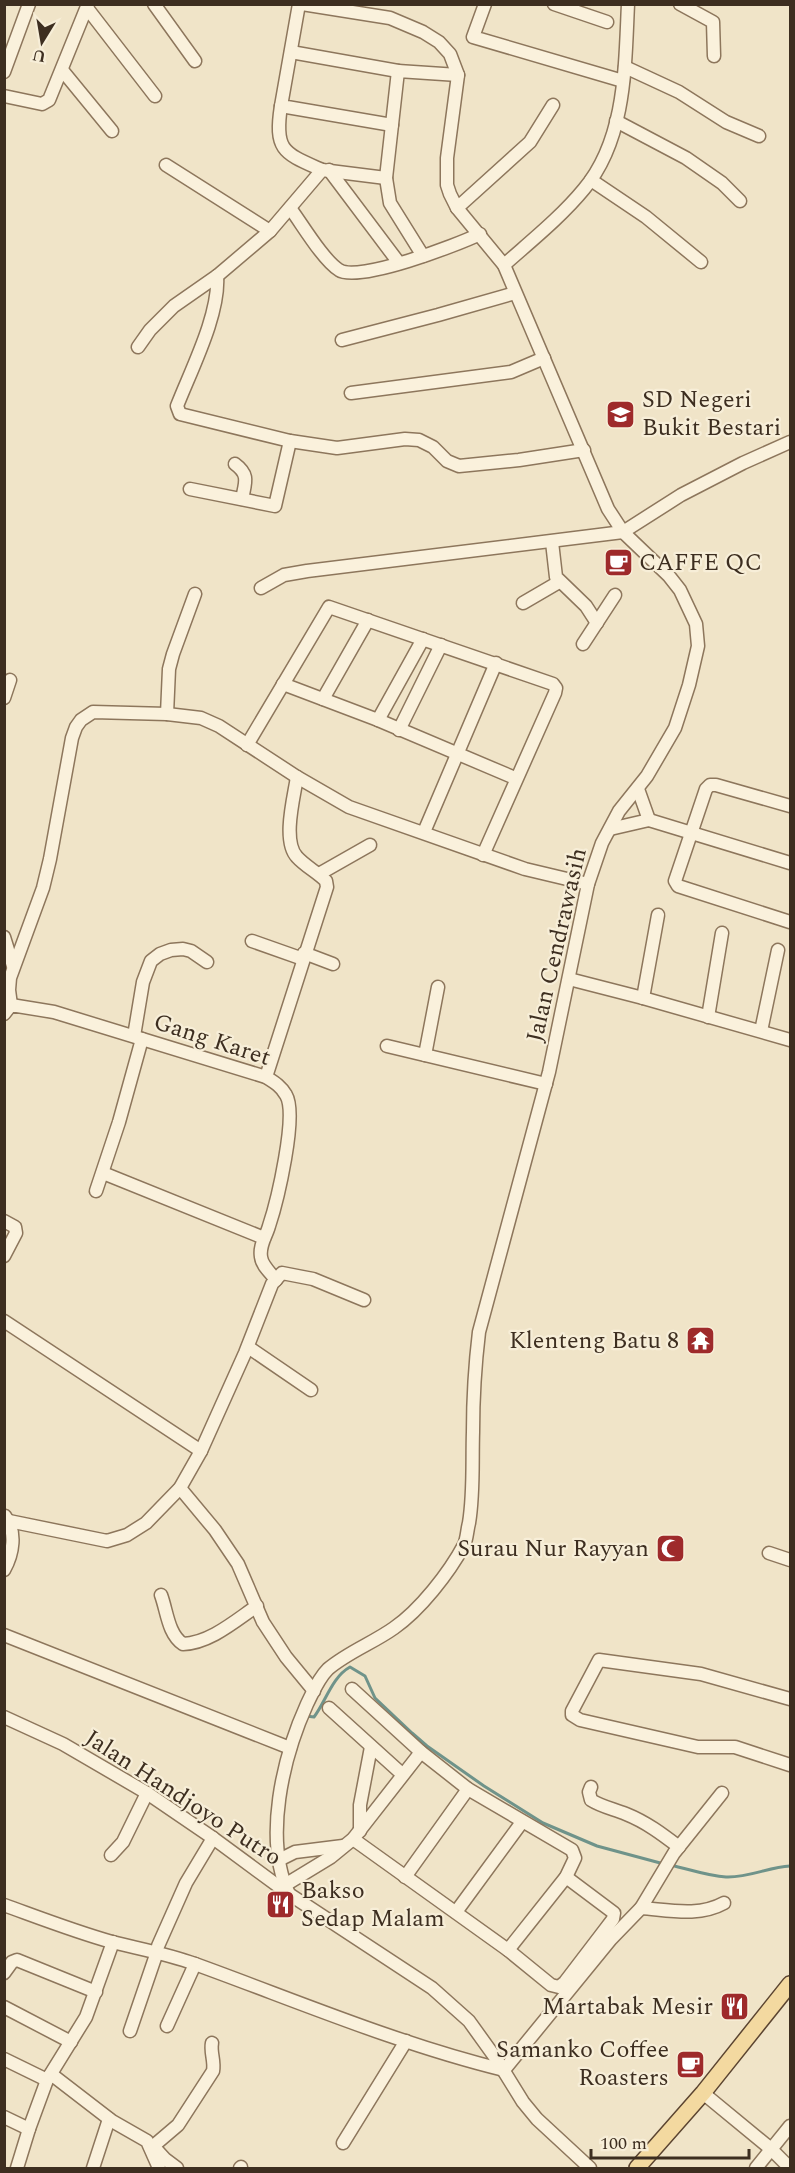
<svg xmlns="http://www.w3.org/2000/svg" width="795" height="2173" font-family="Spectral,serif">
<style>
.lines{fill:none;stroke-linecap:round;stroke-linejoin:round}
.stream{stroke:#6f938a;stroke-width:3}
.minor-casing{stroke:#8d765c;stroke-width:15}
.major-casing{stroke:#5b4430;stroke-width:18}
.minor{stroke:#faf1dc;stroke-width:12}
.major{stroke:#f3d9a0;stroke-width:15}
.labels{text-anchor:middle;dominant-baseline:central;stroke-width:4.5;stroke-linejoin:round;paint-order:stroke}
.poi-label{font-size:24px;fill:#3d2e20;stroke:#f7eed8;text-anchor:end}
.street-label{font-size:24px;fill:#3d2e20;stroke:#f7eed8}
</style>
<rect width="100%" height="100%" fill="#f0e4c8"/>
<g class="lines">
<g class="stream">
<path d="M306,1716l8,1c12,-16 18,-40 36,-50l15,9 10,22 37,35 15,13 57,40 59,37 54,23 67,18"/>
<path d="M670,1865c19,4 37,11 56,12 22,1 43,-10 64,-11"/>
</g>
<defs>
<g id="minor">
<path d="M154,4l41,57"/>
<path d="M299,4l-18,102 111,19"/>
<path d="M485,4l-12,33 150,44"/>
<path d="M554,4l53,18"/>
<path d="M680,4l33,18 1,34"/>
<path d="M87,8l68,88"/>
<path d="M291,52l107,19"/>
<path d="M625,67l54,25 47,30 33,14"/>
<path d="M62,70l50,61"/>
<path d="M4,72l25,-68"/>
<path d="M4,96l38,8 7,-4 39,-96"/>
<path d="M281,106c-7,45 3,47 41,64"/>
<path d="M616,121l70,37 36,25 18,18"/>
<path d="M166,165l104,66"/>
<path d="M329,170l70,93"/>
<path d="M591,180l55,37 55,45"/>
<path d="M290,208c12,16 33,52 49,62 19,13 118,-25 141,-36"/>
<path d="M457,208l73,-66 23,-37"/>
<path d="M423,256l-33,-53 -4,-25 12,-107 60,4"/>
<path d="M504,265c27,-24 57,-48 80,-76 42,-50 41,-123 44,-185"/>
<path d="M217,276c3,38 -26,94 -40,130l3,8 110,27 47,7 68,-9 14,1 14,7 14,14 12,5 60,-6 65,-10"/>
<path d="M342,340l96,-25 77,-22"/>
<path d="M138,347l12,-17 24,-24 43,-30 53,-45 52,-61 64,8"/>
<path d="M351,393l160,-21 33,-14"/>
<path d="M235,464c15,11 10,19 7,35"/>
<path d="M190,489l85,17 15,-65"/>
<path d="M552,542l4,35 30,29 11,17"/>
<path d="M261,588l23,-13 23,-4 316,-39 58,-37 62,-32 47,-21"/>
<path d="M523,603l36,-21"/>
<path d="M583,644l32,-49"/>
<path d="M283,684l95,36 137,58"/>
<path d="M4,698l6,-18"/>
<path d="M323,699l45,-79"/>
<path d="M167,714l2,-45 4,-15 22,-60"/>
<path d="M378,720l45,-81"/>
<path d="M399,730l42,-85"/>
<path d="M247,745l82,-138 224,77 3,4 -1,5 -72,162"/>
<path d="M638,789l11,31"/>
<path d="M790,806l-74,-21h-6l-4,4 -31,92 3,5 112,36"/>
<path d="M610,829l39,-9 141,43"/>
<path d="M424,832l72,-169"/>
<path d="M319,874l51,-29"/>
<path d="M4,937l9,29"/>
<path d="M252,941l51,18"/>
<path d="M304,953l29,11"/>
<path d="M569,979l74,19 147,42"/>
<path d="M643,998l15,-83"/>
<path d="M11,1005l-2,-15 1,-12 33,-90 7,-29 22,-121 4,-11 5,-7 12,-8 74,2 34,4 18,8 78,51 52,30 176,62 63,15"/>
<path d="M4,1014l7,-9 43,7 212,65c8,5 15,9 20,18 12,20 -9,107 -17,131 -3,11 -10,19 -8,31 1,9 10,16 15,23"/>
<path d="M708,1017l14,-84"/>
<path d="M761,1031l17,-81"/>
<path d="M134,1036l9,-54 8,-21 9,-7 11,-4 12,-1 8,2 16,11"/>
<path d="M387,1046l159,38"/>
<path d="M425,1055l13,-68"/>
<path d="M266,1077l61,-190 -1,-6c-9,-9 -21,-15 -29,-24 -15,-16 -3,-60 0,-80"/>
<path d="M103,1173l161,65"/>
<path d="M96,1191l23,-69 23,-83"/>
<path d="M4,1221l11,6 1,6 -12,23"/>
<path d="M4,1321l197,130"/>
<path d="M248,1347l63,43"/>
<path d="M180,1488l35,42 23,34 25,58 23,35 28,34"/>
<path d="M9,1521l98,20 20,-6 19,-12 34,-35 21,-37 44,-98 27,-69 10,-11 31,6 51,21"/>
<path d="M769,1553l21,7"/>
<path d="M4,1570c9,-16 13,-38 1,-54"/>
<path d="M161,1595c6,16 7,39 22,49 27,-1 52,-23 74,-38"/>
<path d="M4,1635l286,113"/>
<path d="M352,1689l69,63 47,37 104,61 3,8 -9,19 -58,73"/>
<path d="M790,1699l-89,-25 -102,-14 -27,51v4l8,5 118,27h37l55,18"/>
<path d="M329,1708l73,66"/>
<path d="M4,1717l59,27 84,49 66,45 76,56 143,94 37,33 28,39 26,42 14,17 53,49"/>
<path d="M591,1787l-2,5 2,8c11,7 23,9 35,14 20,8 36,20 53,33"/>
<path d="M360,1831v-26l11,-58"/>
<path d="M353,1839l155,111 43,35 8,2 6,-5 42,-55 6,-8 1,-6 -48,-36"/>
<path d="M111,1855l12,-13 24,-49"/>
<path d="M279,1860l16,-8 48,-6"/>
<path d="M405,1877l63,-88"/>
<path d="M285,1885l46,-28 22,-18 68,-87"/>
<path d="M289,1894c-26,-55 -6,-137 18,-190 6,-12 11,-25 21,-35 20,-17 45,-26 66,-41 26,-18 55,-55 70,-83 3,-6 3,-15 5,-22 5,-30 3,-61 4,-91 0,-34 2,-67 6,-100l70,-260 39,-188 14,-41 17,-32 28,-35 28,-48 14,-43 9,-39 -2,-22 -16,-34 -11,-14 -46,-44 -15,-23 -104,-244 -47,-57 -7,-14 -3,-9v-27l11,-83 -8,-21 -11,-12 -16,-10 -33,-14 -88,-14"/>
<path d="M4,1905c36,13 72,27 108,37 28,7 56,12 83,22 102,37 203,80 309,106l107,-131 30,-31 33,-55 48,-60"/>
<path d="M641,1908c28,2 58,9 83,-5"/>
<path d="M456,1912l66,-90"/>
<path d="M158,1946l28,-63 27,-45"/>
<path d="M4,1973l8,-11 5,-2 79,32"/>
<path d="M4,2007l67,35"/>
<path d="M167,2026l28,-62"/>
<path d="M130,2031l27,-79"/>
<path d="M4,2059l43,21"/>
<path d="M51,2074l61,47 35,20 12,27"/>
<path d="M703,2093l68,56 19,19"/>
<path d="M4,2117l25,12"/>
<path d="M343,2143l63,-102"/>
<path d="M154,2147l11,12 12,9"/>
<path d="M151,2148l27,-23 35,-54c2,-10 -3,-19 -1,-28"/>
<path d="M17,2168l12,-39 18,-49 39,-63 27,-75"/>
<path d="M93,2168l16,-49"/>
<path d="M240,2168l1,-1"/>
<path d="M756,2168l34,-42"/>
</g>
<path id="major" d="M637,2168l66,-75 87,-109"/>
</defs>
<use href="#minor" class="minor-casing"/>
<use href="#major" class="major-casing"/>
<use href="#minor" class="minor"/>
<use href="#major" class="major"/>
</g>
<defs>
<symbol id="school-square" viewBox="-11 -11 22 22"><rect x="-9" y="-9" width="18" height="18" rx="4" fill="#9e2a2b" stroke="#f7eed8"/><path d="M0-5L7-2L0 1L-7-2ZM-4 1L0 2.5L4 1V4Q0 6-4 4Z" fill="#fff"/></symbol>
<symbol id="cafe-square" viewBox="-11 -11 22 22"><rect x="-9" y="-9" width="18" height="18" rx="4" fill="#9e2a2b" stroke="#f7eed8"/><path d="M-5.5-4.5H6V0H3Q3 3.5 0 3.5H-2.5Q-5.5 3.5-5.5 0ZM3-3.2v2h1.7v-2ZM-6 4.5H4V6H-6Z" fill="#fff"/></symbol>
<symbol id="temple-square" viewBox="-11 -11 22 22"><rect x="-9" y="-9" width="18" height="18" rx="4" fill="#9e2a2b" stroke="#f7eed8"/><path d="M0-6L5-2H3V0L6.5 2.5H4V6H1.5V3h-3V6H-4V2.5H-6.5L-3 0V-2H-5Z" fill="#fff"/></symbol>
<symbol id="mosque-square" viewBox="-11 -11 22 22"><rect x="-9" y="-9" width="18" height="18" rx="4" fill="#9e2a2b" stroke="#f7eed8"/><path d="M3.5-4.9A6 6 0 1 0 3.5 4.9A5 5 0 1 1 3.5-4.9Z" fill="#fff"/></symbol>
<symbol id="restaurant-square" viewBox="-11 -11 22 22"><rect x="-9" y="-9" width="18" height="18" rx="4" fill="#9e2a2b" stroke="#f7eed8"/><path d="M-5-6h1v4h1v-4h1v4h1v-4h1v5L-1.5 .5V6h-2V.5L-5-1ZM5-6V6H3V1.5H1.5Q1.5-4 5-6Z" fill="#fff"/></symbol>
</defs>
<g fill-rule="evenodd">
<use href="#school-square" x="604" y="398" width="33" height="33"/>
<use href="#cafe-square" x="602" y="546" width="33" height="33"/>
<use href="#temple-square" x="684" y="1324" width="33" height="33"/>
<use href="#mosque-square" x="654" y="1532" width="33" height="33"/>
<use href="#restaurant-square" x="264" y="1888" width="33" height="33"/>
<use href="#restaurant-square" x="718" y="1990" width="33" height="33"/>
<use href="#cafe-square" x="674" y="2048" width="33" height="33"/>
</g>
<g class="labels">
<g class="poi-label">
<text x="642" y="400" text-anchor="start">SD Negeri<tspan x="642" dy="28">Bukit Bestari</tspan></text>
<text x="639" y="563" text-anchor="start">CAFFE QC</text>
<text x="679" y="1341">Klenteng Batu 8</text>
<text x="649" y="1549">Surau Nur Rayyan</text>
<text x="301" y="1891" text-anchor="start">Bakso<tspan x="301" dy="28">Sedap Malam</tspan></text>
<text x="713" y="2007">Martabak Mesir</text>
<text x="669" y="2050">Samanko Coffee<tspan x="669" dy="28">Roasters</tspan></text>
</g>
<g class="street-label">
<text transform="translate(557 945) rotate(-77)">Jalan Cendrawasih</text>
<text transform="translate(212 1040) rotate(18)">Gang Karet</text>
<text transform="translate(183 1798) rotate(33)">Jalan Handjoyo Putro</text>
</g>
</g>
<rect width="795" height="2173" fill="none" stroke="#3d2e20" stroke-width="12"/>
<g transform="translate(42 42) rotate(191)" stroke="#f7eed8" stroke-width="4.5" paint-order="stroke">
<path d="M0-4.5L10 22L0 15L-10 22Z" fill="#3d2e20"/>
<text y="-9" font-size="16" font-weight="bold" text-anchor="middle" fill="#3d2e20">U</text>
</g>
<path d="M591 2149v9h158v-9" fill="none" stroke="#3d2e20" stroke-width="3"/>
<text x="600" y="2149" font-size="18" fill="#3d2e20" stroke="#f7eed8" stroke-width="4.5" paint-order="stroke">100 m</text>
</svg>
